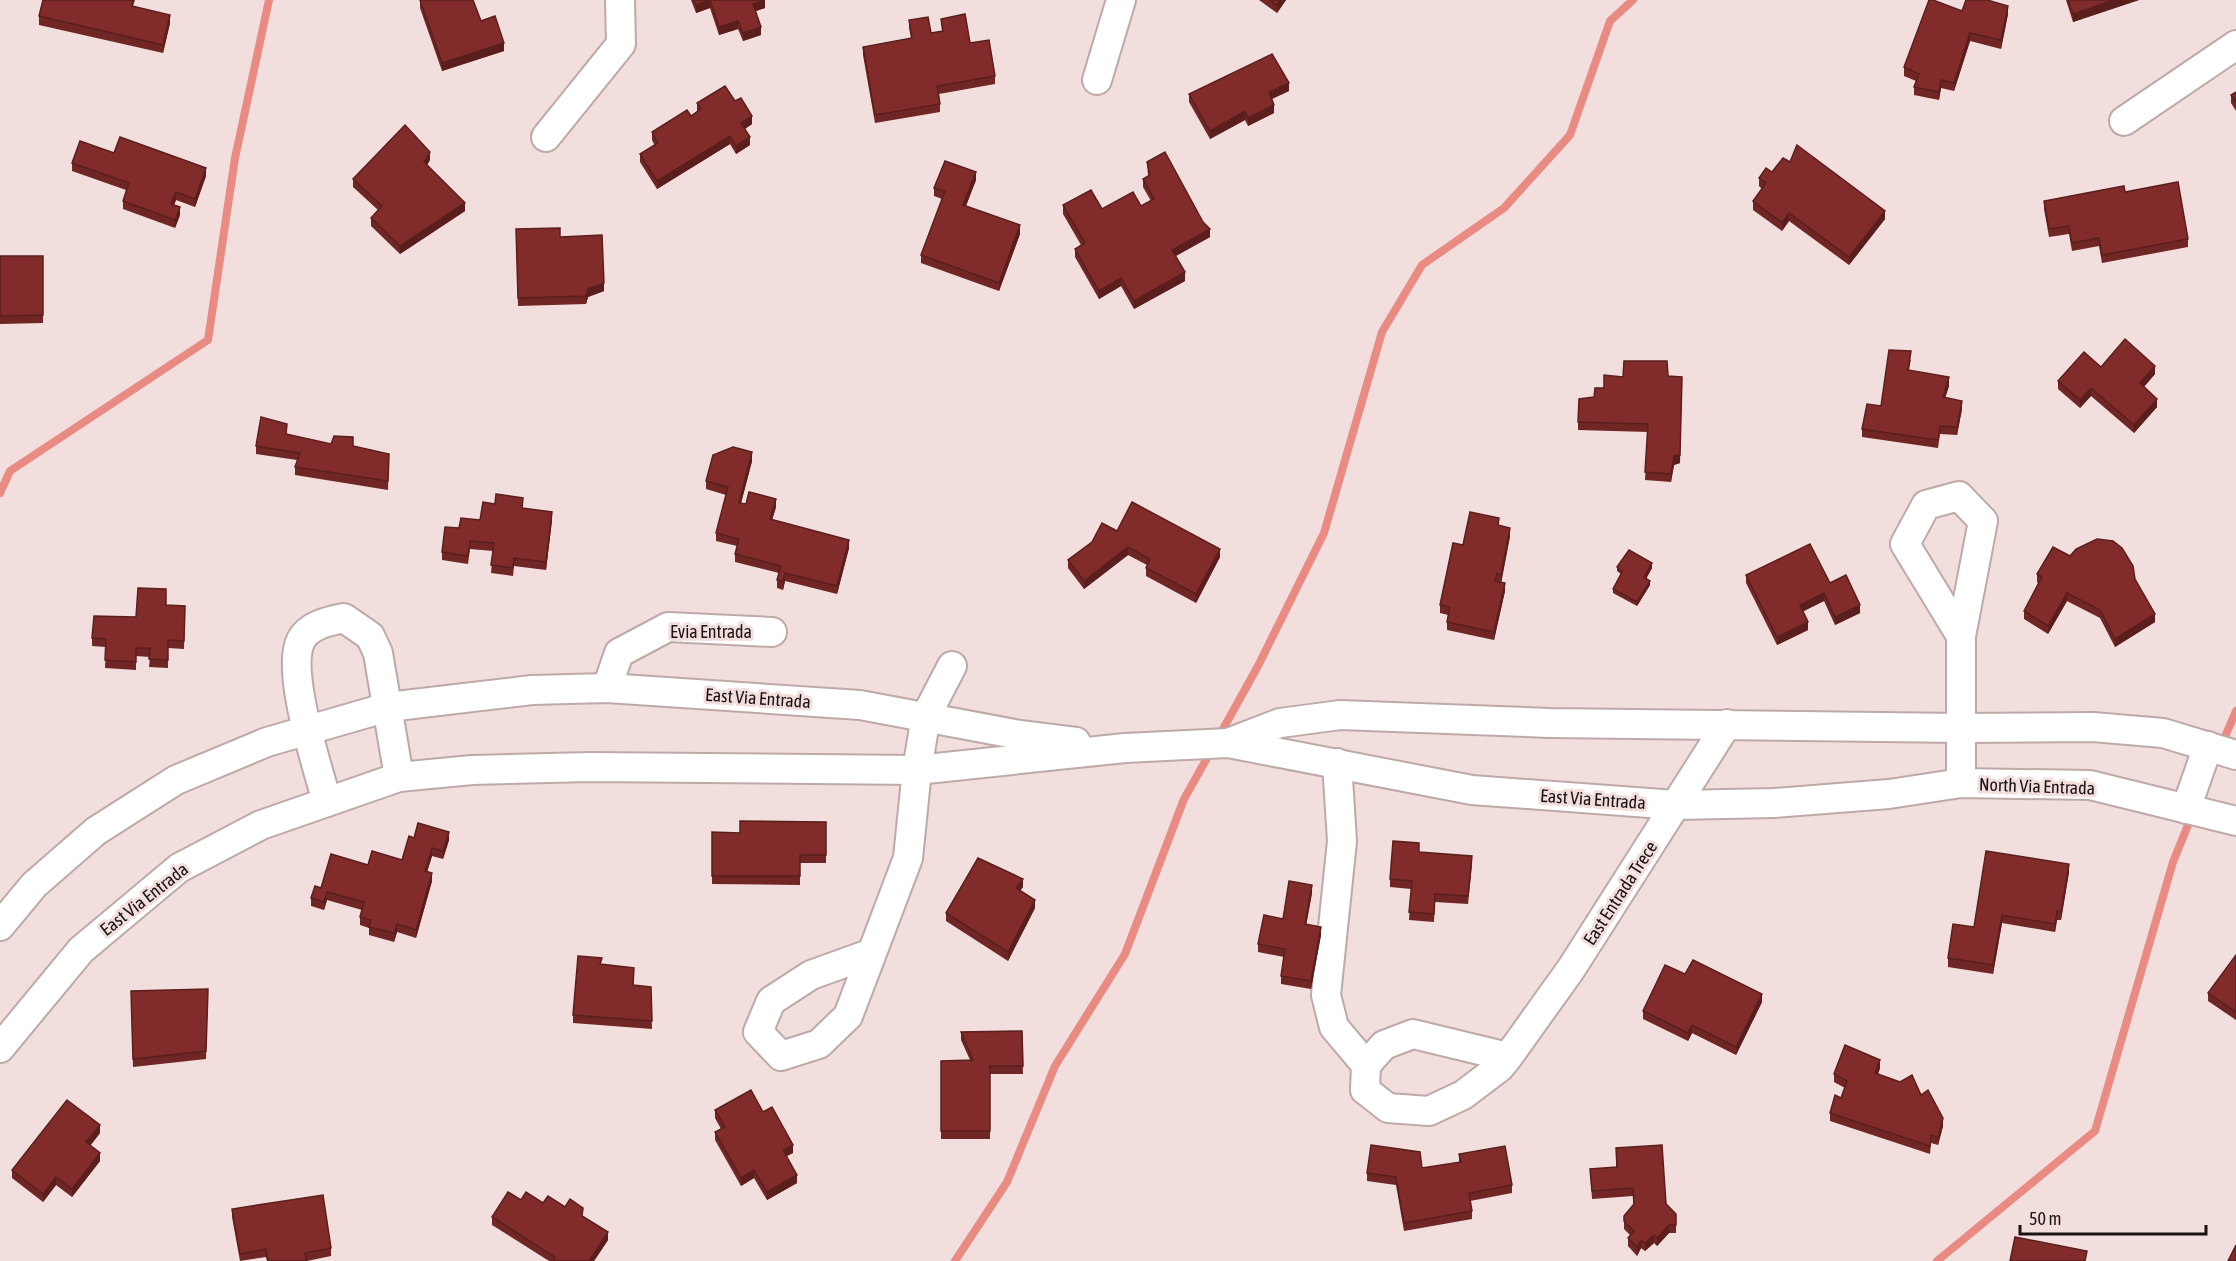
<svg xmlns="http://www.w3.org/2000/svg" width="2236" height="1261" font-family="'Asap Condensed',sans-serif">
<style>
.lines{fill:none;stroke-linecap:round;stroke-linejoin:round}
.stream{stroke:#e98a83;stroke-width:8}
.minor-casing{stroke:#bdaaa8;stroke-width:32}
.minor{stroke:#fff;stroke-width:28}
.wall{fill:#6f2624}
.shaded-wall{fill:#5a1f1d}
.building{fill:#812c2a;stroke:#5a1f1d;stroke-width:1.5}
.labels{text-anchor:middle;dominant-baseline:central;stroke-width:6;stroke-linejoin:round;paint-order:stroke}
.street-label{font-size:18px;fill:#191312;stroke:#f2dedc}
</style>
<rect width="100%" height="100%" fill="#f2dedc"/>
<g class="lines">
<g class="stream">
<path d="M0,493l10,-22 198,-131 27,-182 34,-158"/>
<path d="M1218,738l40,-72 66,-133 58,-201 40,-67 82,-57 66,-73 40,-114 23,-21"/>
<path d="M2221,746l15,-35"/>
<path d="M955,1261l52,-79 48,-116 70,-112 59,-155 27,-48"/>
<path d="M1937,1261l158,-130 78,-269 19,-47"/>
</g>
<defs>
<g id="minor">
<path d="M1097,80l24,-80"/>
<path d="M2124,121l112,-76"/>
<path d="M546,137l75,-93 -1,-44"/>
<path d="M1961,636l-56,-92 21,-39 33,-9 24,25 -22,115v147"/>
<path d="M607,688l12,-35 49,-26 104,5"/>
<path d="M1228,743l52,-20 60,-8 210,8 412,5 131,-1 70,6 73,22"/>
<path d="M1337,763l5,78 -16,154 8,32 32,38"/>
<path d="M327,802c-9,-34 -42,-131 -26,-162 8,-15 28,-19 43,-22l26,18 8,17 21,124"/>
<path d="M2186,809l22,-63"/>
<path d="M0,926l34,-41 62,-54 80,-51 91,-38 121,-35 144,-17 75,-2 253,17 160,30 56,7"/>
<path d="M872,953l-24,63 -29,28 -38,12 -23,-24 13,-31 40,-26 61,-22 36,-95 9,-88 9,-54 26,-50"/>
<path d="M0,1048l81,-98 98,-82 82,-43 138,-48 73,-7 118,-3 327,3 208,-22 103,-5 244,47 204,15 98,-2 115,-9 72,-11 129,2 146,36"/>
<path d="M1508,1057l-95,-23 -29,11 -18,20 -1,25 23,18 41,3 34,-16 37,-28 8,-10 63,-88 156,-245"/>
</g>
</defs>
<use href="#minor" class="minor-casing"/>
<use href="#minor" class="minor"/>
</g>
<g class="wall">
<path d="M43,0h92l-2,6 37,17 -7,30 -124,-28v-9z"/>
<path d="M420,0l61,21 23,30 -62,20 -22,-63z"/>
<path d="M691,0h74v8l-9,3 5,24 -18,6 -5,-12 -19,6 -9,-27 -14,5z"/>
<path d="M1259,0h27l-9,13z"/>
<path d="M2066,0h73l-66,22z"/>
<path d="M1962,11l46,3 -7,35 -31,-8 -16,50 -13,-3 -2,12 -25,-5v-8l2,-6 -12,-5v-9z"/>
<path d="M941,19l29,24 25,33v8l-56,10 1,10v8l-65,11 -12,-68v-8l48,-9 -2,-10v-8l22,13 11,-2z"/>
<path d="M1289,91l-17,8 2,14 -26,13 -3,-6 -35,19 -21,-37v-8z"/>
<path d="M2236,92v19l-5,-8v-8z"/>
<path d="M735,101l17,23 -7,5 5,16 -14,9 -6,-10 -73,45 -17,-27v-8l15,-8 -3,-6v-8l39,-16 6,-5v-8z"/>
<path d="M114,153l92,23 -11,31 -19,-7 -2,5 6,10 -5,13 -52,-19v-8l3,-11 -54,-19v-8z"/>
<path d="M430,160l-3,5 38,46 -65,43 -29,-28v-8l7,-8 -25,-23v-8z"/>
<path d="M1147,162l63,75 -34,19 9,25 -51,28 -13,-23 -22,13 -24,-42v-8l6,-4 -18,-31v-9l39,4 39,-3 10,-5 -8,-14v-8l5,-3z"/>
<path d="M1790,162l95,57 -36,46 -60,-44 -7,10 -29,-21v-9l9,-12 -3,-3v-8l13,-6z"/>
<path d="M976,180l-10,26 54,28 -21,57 -78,-28v-8l21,-56 -8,-3v-8z"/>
<path d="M2125,192l63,47v8l-86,16 -3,-17 -27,5 -3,-17 -20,3 -5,-28v-8z"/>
<path d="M516,229l44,8 44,54 -16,6 -2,7 -68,2z"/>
<path d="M0,256h43v67l-43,1z"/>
<path d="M1911,359l-2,11 40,16 -4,11 17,12 -5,26 -17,-1 -2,14 -76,-11v-8l19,-23z"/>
<path d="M2101,367l54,7 -11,13 13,20 -23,26 -43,-37 -11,12 -22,-19v-8z"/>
<path d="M1668,376l12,87 -6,2 -3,17 -26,-2 3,-48 -70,-2v-8l16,-25 10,-9z"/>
<path d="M287,434l44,10 22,2 36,8 -1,36 -93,-15v-8l2,-7 -41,-6v-8z"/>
<path d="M752,461l-11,42 35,4 -4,13 77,28 -12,46 -52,-13 -2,9 -6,-2v-8l2,-7 -44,-11v-8l2,-8 -21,-5v-8l10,-38 -20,-6v-8z"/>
<path d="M523,508l29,12 -6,50 -32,-4 -1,10 -22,-3 2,-22 -23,-2 -2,15 -26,-4v-8l17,-24 21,-8z"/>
<path d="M1499,525l11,11 -9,46 4,9 -11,49 -47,-10v-8l1,-7 -8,-2v-8l23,-60z"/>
<path d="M1117,531l103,26 -24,46 -50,-27v-8l1,-3 -19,-10 -44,34 -16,-21v-8z"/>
<path d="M2070,556l65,23 20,43 -40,25 -15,-29 -33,-17 -19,33 -24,-15v-8l14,-28 -1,-1v-8z"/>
<path d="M1617,567l35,1 -6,11 4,6 -13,21 -24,-13v-4l8,-15 -4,-3z"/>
<path d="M1746,575l84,8 30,30 -25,12 -11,-24 -21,10 5,19 -31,15 -31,-62z"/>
<path d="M166,605l19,1 -1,43 -16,-1v20l-19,-1 1,-10 -14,-1v14l-31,-2 1,-21 -14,-1v-8l44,-21z"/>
<path d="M826,822v41h-26v22l-88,-1v-52l28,1z"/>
<path d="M414,838l35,2 -6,19 -11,-3 -5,15 5,10 -16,57 -19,-6 -3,10 -25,-7v-7l-9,-3v-8l2,-7 -35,-10 -3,10 -13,-4v-8l10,-10 47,-23 34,-5z"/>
<path d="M1419,852l53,13 -4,39 -33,-2 -1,20 -25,-2 2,-31 -21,-2v-8z"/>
<path d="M2069,872l-8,48h-4l-2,12 -53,-9 -9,51 -45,-7v-9l26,-31z"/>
<path d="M1023,887l-3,4 15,17 -27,53 -62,-40v-8z"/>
<path d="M1312,893l-6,31 15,11 -10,54 -30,-5v-8l3,-19 -26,-5v-8l25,-25z"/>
<path d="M2236,955v65l-28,-19v-8z"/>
<path d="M602,964l32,12 -1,9 18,2 1,42 -79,-6v-8z"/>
<path d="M1685,974l77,28 -26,53 -44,-22 -4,8 -45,-22v-8z"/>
<path d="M208,989l-2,70 -73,8 -2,-76z"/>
<path d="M1022,1031l1,43h-33v65h-49v-78l29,-1 -9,-20v-8z"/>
<path d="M1880,1068l-2,6 43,21 22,31 -5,19 -7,-2 -1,11 -100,-33v-8l11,-15 4,-10 -11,-6v-8z"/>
<path d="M715,1110l48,2 30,41 -7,3 11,27 -30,17 -13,-22 -13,8 -26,-46v-8l6,-3 -6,-11z"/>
<path d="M100,1133l-10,13 10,15 -28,36 -16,-12 -13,17 -31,-24v-8z"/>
<path d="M1616,1148l60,66v19h-7l-12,13 -3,-3 -9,8 -4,-3 -4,8 -9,-10v-8l2,-3 -6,-6v-13l9,-11v-9l-41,3 -2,-30 26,-2z"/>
<path d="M1459,1154l53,31v8l-42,8 2,10v8l-68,12 -8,-46 -29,-4v-8l55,-5 37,-6z"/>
<path d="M521,1200l44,7 18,10 25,23 -14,21h-45l-57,-36v-8z"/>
<path d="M232,1209l99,39v8l-24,5h-40l-1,-4 -26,4 -8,-44z"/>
</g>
<g class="shaded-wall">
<path d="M710,0v8l-14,5v-8z"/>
<path d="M765,0v8l-12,4v-8z"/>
<path d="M1280,0h6l-9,13v-8z"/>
<path d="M2114,0h25l-66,22v-8z"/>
<path d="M2008,6v8l-7,35v-9z"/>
<path d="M170,15v8l-7,30v-8z"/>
<path d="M738,21v8l-19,6v-8z"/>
<path d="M761,27v8l-18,6v-8z"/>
<path d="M1970,33v8l-16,50v-8z"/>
<path d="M504,43v8l-62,20v-8z"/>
<path d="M1941,80v8l-2,12v-8z"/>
<path d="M1289,83v8l-20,9v-8z"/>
<path d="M1274,105v8l-26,13v-8z"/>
<path d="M1245,111v9l-35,19v-8z"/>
<path d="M752,116v8l-11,7v-8z"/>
<path d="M730,136v8l-73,45v-8z"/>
<path d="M750,137v8l-14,9v-8z"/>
<path d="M430,152v8l-6,10v-8z"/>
<path d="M206,168v8l-11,31v-8z"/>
<path d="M976,172v8l-13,33v-8z"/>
<path d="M176,192v8l-5,12v-8z"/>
<path d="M465,203v8l-65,43v-8z"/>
<path d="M180,207v8l-5,13v-8z"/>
<path d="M1885,211v8l-36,46v-8z"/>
<path d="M1789,213v8l-7,10v-8z"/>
<path d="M1020,225v9l-21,57v-8z"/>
<path d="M1210,229v8l-38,21v-8z"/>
<path d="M1185,272v9l-51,28v-8z"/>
<path d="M1121,278v8l-22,13v-8z"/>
<path d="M604,283v8l-16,6 -2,7v-8l2,-7z"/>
<path d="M2155,366v8l-15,17v-8z"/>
<path d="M1682,377l-2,86 -6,2 -3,17v-8z"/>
<path d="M1949,377v9l-6,19v-8z"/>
<path d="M2091,388v8l-11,12v-8z"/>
<path d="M2157,399v8l-23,26v-8z"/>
<path d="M1962,401v8l-5,26v-8z"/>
<path d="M752,452v9l-13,50v-8z"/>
<path d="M776,499v8l-6,20v-8z"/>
<path d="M552,512v8l-6,50v-8z"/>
<path d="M1510,528v8l-9,48v-8z"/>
<path d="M849,540v8l-12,46v-8z"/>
<path d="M1128,547v8l-44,34v-8z"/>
<path d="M1220,549v8l-24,46v-9z"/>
<path d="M1652,563v5l-8,14v-5z"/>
<path d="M785,573v8l-2,9v-9z"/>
<path d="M1650,581v4l-13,21v-4z"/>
<path d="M1505,583v8l-11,49v-8z"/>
<path d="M1824,593v8l-24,12v-8z"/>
<path d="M2067,593v8l-19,33v-8z"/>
<path d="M1860,605v8l-25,12v-8z"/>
<path d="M2155,614v8l-40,25v-8z"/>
<path d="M1808,622v8l-31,15v-8z"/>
<path d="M449,832v8l-6,19v-8z"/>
<path d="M432,848v8l-7,23v-8z"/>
<path d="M2069,864v8l-8,48v-8z"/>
<path d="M432,873v8l-16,57v-8z"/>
<path d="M1023,879v8l-7,9v-8z"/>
<path d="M1312,885v8l-7,39v-8z"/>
<path d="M327,892v8l-3,10v-8z"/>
<path d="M1035,900v8l-27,53v-9z"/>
<path d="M2057,911v9l-2,12v-8z"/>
<path d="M2002,915v8l-9,51v-9z"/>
<path d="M397,924v8l-3,10v-9z"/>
<path d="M1321,927v8l-10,54v-8z"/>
<path d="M1762,994v8l-26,53v-8z"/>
<path d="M1692,1025v8l-4,8v-8z"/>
<path d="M1880,1060v8l-5,14v-9z"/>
<path d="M1943,1118v8l-5,19v-8z"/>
<path d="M100,1125v8l-14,18v-9z"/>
<path d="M793,1145v8l-10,5v-8z"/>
<path d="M100,1153v8l-28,36v-8z"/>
<path d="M754,1170v8l-13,8v-8z"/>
<path d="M797,1175v8l-30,17v-8z"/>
<path d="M56,1177v8l-13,17v-8z"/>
<path d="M1669,1225v8l-12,13v-8z"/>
<path d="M608,1232v8l-14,21h-5z"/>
<path d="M1654,1235v8l-9,8v-8z"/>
<path d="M1641,1240v8l-4,8v-9z"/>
</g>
<g class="building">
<path d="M43,0h90l-1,6 38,9 -7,30 -124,-29z"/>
<path d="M420,0h53l8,21 14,-5 9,27 -62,20z"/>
<path d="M694,0h15l-13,5z"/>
<path d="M710,0h55l-12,4 8,23 -18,6 -5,-12 -19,6z"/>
<path d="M1270,0h10l-3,5z"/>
<path d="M1929,0h4l29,11 4,-11h21l21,6 -7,34 -31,-7 -16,50 -13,-3 -2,12 -25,-5 5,-13 -15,-7z"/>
<path d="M2068,0h46l-41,14z"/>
<path d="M965,14l5,29 19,-3 6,36 -58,10 3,18 -65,11 -12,-68 49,-9 -3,-18 19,-3 3,16 12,-2 -2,-12z"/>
<path d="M1272,54l17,29 -20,9 5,13 -26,13 -3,-7 -35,20 -21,-37z"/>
<path d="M725,86l10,15 6,-3 11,18 -11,7 9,14 -14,9 -6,-10 -73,45 -17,-27 18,-11 -6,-11 35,-22 4,6 10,-7 -4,-6z"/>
<path d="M2236,92v10l-5,-7z"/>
<path d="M405,125l25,27 -6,10 41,41 -65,43 -29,-28 11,-12 -29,-27z"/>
<path d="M120,137l86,31 -11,31 -19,-7 -5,12 9,3 -5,13 -52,-19 6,-18 -57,-20 8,-22 34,12z"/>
<path d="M1797,145l88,66 -36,46 -60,-44 -7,10 -29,-22 13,-18 -7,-5 7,-10 6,4 11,-14 7,4z"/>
<path d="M1165,152l38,70 7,7 -38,21 13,22 -51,29 -13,-23 -22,13 -24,-42 10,-6 -22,-38 28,-15 11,19 31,-17 8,14 13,-7 -11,-20 7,-4 -3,-13z"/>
<path d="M945,161l31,11 -13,33 57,20 -21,58 -78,-28 24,-64 -11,-3z"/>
<path d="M2178,182l10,57 -86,16 -3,-17 -27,5 -3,-17 -20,3 -5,-28 80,-15 1,6z"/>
<path d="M560,228v9l42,-2 2,48 -16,6 -2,7 -68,2 -2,-69z"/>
<path d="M0,256h43v59l-43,1z"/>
<path d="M2125,339l30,27 -15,17 17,16 -23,26 -43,-37 -11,12 -22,-19 26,-29 17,15z"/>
<path d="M1889,350l22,1 -3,19 41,7 -6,20 19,4 -5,26 -17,-1 -2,14 -76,-11 5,-25 14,2z"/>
<path d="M1624,361h43l1,15 14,1 -2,78 -6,1 -3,18 -26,-2 3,-48 -70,-2 1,-23 15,-2 1,-9h9v-13l19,2z"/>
<path d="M261,417l26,7 -1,10 45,10 3,-8 19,1v9l36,8 -1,27 -93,-14 5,-14 -44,-7z"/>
<path d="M733,447l19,5 -13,51 7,1 3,-12 27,7 -6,20 79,21 -12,46 -52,-13 -2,8 -6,-1 4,-14 -46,-12 4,-15 -23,-6 12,-46 -22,-6 7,-26z"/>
<path d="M496,494l27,4 -1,10 30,4 -6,50 -32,-4 -1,10 -22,-3 3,-22 -24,-2 -2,15 -26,-4 3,-25 14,1 2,-10 19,2 3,-18 12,2z"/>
<path d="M1132,502l88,47 -24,45 -50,-26 4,-9 -22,-12 -44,34 -16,-21 24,-18 10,-19 15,8z"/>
<path d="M1470,512l29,6 -1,7 12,3 -9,48 -4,-3 -2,8 10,2 -11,49 -47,-10 3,-15 -10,-2 13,-62 10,2z"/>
<path d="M2097,539l16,2 9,7 11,18 2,13 20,35 -40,25 -15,-29 -33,-17 -19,33 -24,-15 18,-34 -5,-3 16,-27 17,9 6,-7z"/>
<path d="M1810,544l20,39 16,-8 14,30 -25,12 -11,-24 -24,12 8,17 -31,15 -31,-62z"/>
<path d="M1629,550l23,13 -8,14 6,4 -13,21 -24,-13 9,-17 -5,-5z"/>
<path d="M138,588l28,1v16l19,1 -1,35 -16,-1v20l-19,-1 1,-11h-14v14l-31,-2 1,-21 -14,-1 2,-22 42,1z"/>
<path d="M740,821l86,1v33h-26v21h-88v-44l28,1z"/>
<path d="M418,823l31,9 -6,19 -11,-3 -7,23 7,2 -16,57 -19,-6 -3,9 -25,-6 2,-7 -11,-3 4,-15 -37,-10 -3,10 -13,-4 4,-12 6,2 10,-34 37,11 4,-14 30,9 7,-24 5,2z"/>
<path d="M1393,841l26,2v9l53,4 -4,40 -33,-2 -1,20 -25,-2 3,-31 -22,-2z"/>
<path d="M1986,851l83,13 -8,48 -4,-1 -2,13 -53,-9 -9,50 -45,-7 5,-34 21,3z"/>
<path d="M978,858l45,21 -7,9 19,12 -27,52 -62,-39z"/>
<path d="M1289,881l23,4 -7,39 16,3 -10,54 -30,-5 4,-27 -27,-5 6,-29 19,4z"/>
<path d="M2236,955v57l-28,-19z"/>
<path d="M578,956l24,2 -2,6 34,4 -1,17 18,2 1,34 -79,-6z"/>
<path d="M1693,960l69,34 -26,53 -44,-22 -4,8 -45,-22 22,-46 20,9z"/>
<path d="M208,989l-2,62 -73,8 -2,-68z"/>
<path d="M1022,1031l1,35h-33v65h-49v-70l32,-1 -12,-28z"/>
<path d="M1845,1045l35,15 -5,13 25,9 12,-7 9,20 7,-5 15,28 -5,19 -7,-2 -1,11 -100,-33 5,-18 6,3 6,-17 -13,-7z"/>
<path d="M751,1090l12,22 9,-5 21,38 -10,5 14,25 -30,17 -13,-22 -13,8 -26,-46 10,-5 -10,-17z"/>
<path d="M67,1100l33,25 -14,17 14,11 -28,36 -16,-12 -13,17 -31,-24z"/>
<path d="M1371,1145l49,7 2,16 39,-6 -2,-8 46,-8 7,39 -43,8 3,18 -68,12 -8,-46 -29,-4z"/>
<path d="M1662,1145l4,59 10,10v11h-7l-12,13 -3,-3 -9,8 -4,-3 -4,7 -9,-9 6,-7 -10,-10v-5l10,-12 -1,-16 -41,3 -2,-22 27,-2 -1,-19z"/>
<path d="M508,1192l13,8 5,-8 17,11 5,-7 17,11 5,-8 13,9 -1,8 26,16 -19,29h-35l1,-4 -63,-40z"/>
<path d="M323,1195l8,53 -26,5 2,8h-39l-2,-12 -26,5 -8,-45z"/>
<path d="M2015,1237l72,14 -2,10h-75z"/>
<path d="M2236,1245v16h-8z"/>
</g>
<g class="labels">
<g class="street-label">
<text x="711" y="631">Evia Entrada</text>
<text transform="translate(758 698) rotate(4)">East Via Entrada</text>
<text transform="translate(2037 786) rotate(2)">North Via Entrada</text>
<text transform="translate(1593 799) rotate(4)">East Via Entrada</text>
<text transform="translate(1620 893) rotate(-57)">East Entrada Trece</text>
<text transform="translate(144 899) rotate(-38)">East Via Entrada</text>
</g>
</g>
<path d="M2020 1225v9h186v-9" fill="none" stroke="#191312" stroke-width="3"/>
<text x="2029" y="1225" font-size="18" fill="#191312" stroke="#f2dedc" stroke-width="4.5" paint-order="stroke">50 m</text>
</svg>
